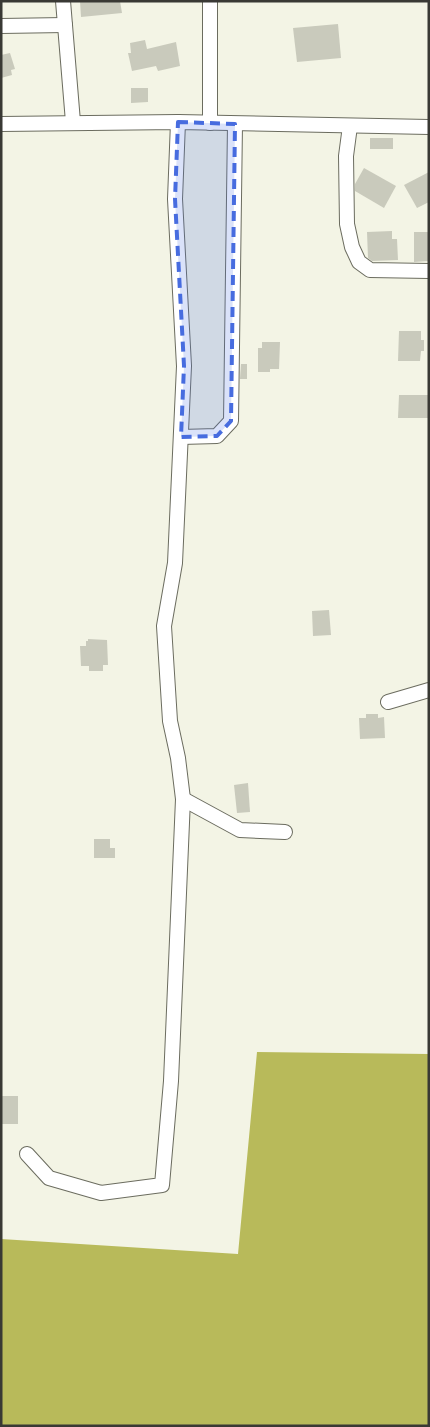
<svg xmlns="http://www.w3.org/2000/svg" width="430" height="1427" font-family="Raleway,sans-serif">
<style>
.forest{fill:#b8ba5a}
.building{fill:#c9cabc}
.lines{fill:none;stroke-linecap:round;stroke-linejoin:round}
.minor-casing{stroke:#6b6c5f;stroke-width:16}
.minor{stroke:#fff;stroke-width:14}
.marked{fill:#476cdf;fill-opacity:0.2;stroke:#476cdf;stroke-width:4;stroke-dasharray:10 6;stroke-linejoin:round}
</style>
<rect width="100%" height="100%" fill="#f3f4e5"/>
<path class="forest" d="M257,1052l172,2v372h-428v-187l237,15z"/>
<g class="building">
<path d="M80,1h40l2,12 -41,4z"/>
<path d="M338,24l3,34 -44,4 -4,-34z"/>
<path d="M145,40l2,9 29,-7 4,24 -22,5 -2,-5 -24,5 -4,-18h3l-1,-10z"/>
<path d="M10,53l5,16 -4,1 1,5 -11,3v-23z"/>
<path d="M131,88h17v14l-17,1z"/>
<rect x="370" y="138" width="23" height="11"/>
<path d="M364,168l32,18 -12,22 -29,-17v-7z"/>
<path d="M429,172v30l-12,6 -13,-23z"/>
<path d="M392,231v8h5l1,21 -26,1 -4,-3 -1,-26z"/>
<path d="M414,232h15v29l-15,1z"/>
<path d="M399,331h22v9h3v11h-3l-1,10h-22z"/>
<path d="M262,342h18l-1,27h-9v3h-12v-24h4z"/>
<path d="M241,364h6v15h-7z"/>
<path d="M399,395h30v23h-31z"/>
<path d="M329,610l2,25 -18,1 -1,-25z"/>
<path d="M88,639l19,1 1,25h-5v6h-14v-5h-8l-1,-20h6v-5h2z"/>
<path d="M366,714h12v4l6,-1 1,21 -25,1 -1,-21h7z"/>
<path d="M248,783l2,29 -13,1 -3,-28z"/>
<path d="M94,839h16v9h5v10h-21z"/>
<rect x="1" y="1096" width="17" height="28"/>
</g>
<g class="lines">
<defs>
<g id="minor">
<path d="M63,1l10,121"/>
<path d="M1,26l64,-1"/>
<path d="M210,123v-122"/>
<path d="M1,124l177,-2 251,5"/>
<path d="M350,126l-4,30 1,68 5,23 7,15 11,8 59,1"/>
<path d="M181,437l36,-1 14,-15 4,-297"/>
<path d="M388,702l41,-12"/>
<path d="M183,799l57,31 45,2"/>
<path d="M27,1154l22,24 52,15 61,-8 9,-104 12,-282 -5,-41 -8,-37 -6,-95 11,-63 9,-197 -9,-167 3,-77"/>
</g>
</defs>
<use href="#minor" class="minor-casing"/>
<use href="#minor" class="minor"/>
</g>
<path class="marked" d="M178,122l57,2 -4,297 -14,15 -36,1 3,-71 -9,-167z"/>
<rect width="430" height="1427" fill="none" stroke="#393934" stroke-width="5"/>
</svg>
